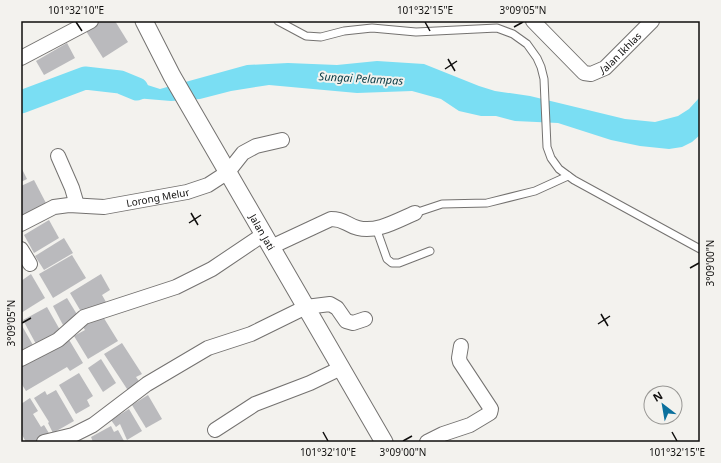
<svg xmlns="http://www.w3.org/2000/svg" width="721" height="463" font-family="'Noto Sans',sans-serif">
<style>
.water{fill:#7adef3}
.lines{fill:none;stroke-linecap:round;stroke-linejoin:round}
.river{stroke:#7adef3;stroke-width:23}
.building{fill:#bababd}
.service-casing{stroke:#747270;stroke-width:9}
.minor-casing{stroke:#747270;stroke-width:16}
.tertiary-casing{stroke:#747270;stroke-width:19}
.service{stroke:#fff;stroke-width:7}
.minor{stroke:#fff;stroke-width:14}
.tertiary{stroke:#fff;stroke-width:17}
.ticks{fill:none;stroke:#0f0e0d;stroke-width:1.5}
.labels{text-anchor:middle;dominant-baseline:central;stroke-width:4;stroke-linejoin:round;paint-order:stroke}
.street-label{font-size:10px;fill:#0f0e0d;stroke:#f3f2ee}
.water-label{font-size:11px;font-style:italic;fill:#053740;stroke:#f3f2ee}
.neatline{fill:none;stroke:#0f0e0d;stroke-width:1.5}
.ticks-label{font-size:10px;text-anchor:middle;fill:#0f0e0d}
</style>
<rect width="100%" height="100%" fill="#f3f2ee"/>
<path class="water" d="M377,61l47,3 55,22 16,5 35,5 95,23 30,3 23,-6 11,-7 11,-12v38l-8,7 -10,5 -13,2 -29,-3 -29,-6 -53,-17 -43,-2 -19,-5h-15l-22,-5 -18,-12 -29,-8 -55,2 -88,-8 -38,6 -31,8 -29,2 -36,-3 -30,-9 3,-8 5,-7 47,15 87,-24 41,-2 49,2z"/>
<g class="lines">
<path class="river" d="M21,102l64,-24 35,4 17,7"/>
</g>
<g class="building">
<path d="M101,21h14l13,21 -25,16 -17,-27z"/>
<path d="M67,43l8,15 -31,17 -8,-14z"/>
<path d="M21,167l6,12 -6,3z"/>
<path d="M34,180l13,25 -26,14v-33z"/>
<path d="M49,220l10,18 -25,15 -10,-18z"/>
<path d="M64,238l9,15 -29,17 -9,-14z"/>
<path d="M72,255l14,23 -33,20 -14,-24z"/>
<path d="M31,274l14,24 -24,15v-32z"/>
<path d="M101,274l9,16 -8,5 4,7 -23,13 -13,-22z"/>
<path d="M67,298l11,18 -15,9 -10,-19z"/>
<path d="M47,307l13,23 -24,14 -13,-24z"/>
<path d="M102,315l16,26 -30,18 -14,-23 11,-6 -2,-3z"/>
<path d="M21,324l13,23 -13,7z"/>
<path d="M68,338l15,25 -13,8 -3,-4 -41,24 -5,-8v-17z"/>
<path d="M122,343l20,31 -6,3 5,7 -12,8 -25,-38z"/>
<path d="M101,359l15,24 -13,9 -15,-24z"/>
<path d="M79,373l14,23 -6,4 3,6 -14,8 -17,-29z"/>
<path d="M56,390l18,31 -21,12 -5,-10 1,-1 -15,-24 11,-7 2,4z"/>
<path d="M148,395l14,24 -16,9 -14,-23z"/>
<path d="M30,398l8,13 -5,3 8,13 3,-2 6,10 -13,7h-11l-5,-9v-29z"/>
<path d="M129,409l13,22 -15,9 -7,-16 -4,3 -5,-7z"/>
<path d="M111,426l3,6 4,-2 6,11 -31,1 -2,-5z"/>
</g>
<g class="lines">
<defs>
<g id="service">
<path d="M278,21l28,15 15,1 23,-6 28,-3 44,4 81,-4 16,6 14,10 10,14 4,9 3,12 3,68 4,11 8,11 15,11 126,69"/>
<path d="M415,213l27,-9 45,-1 48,-12 33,-15"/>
<path d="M376,228l11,31 5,4h7l31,-12"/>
</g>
<g id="minor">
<path id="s1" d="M533,21l51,52 7,1 14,-6 47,-47"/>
<path d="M21,58l70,-37"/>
<path d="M58,156l14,32 5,17"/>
<path id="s2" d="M21,224l33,-17 15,-2 35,2 83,-15 21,-7 20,-13 15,-19 13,-7 26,-6"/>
<path d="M271,247l60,-28c14,0 15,6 27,9 19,5 40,-8 57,-15"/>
<path d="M21,249l9,15"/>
<path d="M21,359l37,-19 26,-23 92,-30 36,-18 52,-35"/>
<path d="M215,430l40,-26 55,-21 31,-15"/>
<path d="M44,442l29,-7 20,-10 54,-41 61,-36 43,-14 55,-27 24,-3 7,4 9,13 7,2 12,-4"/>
<path d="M427,442l16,-8 27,-9 20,-12 1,-4 -31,-47 -1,-4 2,-12"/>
</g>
<g id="tertiary">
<path id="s3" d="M144,21l28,55 212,366"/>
</g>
</defs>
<use href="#service" class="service-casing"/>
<use href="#minor" class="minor-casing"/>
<use href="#tertiary" class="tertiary-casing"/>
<use href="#service" class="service"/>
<use href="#minor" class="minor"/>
<use href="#tertiary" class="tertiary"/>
</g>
<path class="ticks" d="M76,22l6,9M425,22l5,9M514,27l9,-5M448,59l7,12M445,69l12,-8M191,213l7,12M189,223l12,-8M690,268l9,-5M601,314l7,12M22,323l9,-5M598,324l12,-8M323,432l5,9M672,432l5,9M403,441l9,-5"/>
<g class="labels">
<g class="street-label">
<text stroke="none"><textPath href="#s1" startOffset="117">Jalan Ikhlas</textPath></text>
<text stroke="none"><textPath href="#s2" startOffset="142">Lorong Melur</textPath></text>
<text stroke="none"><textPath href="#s3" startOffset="242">Jalan Jati</textPath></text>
</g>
<g class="water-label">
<text transform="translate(361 78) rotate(3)">Sungai Pelampas</text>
</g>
</g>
<rect width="721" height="463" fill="none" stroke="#f3f2ee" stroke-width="44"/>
<g transform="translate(663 405) rotate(329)"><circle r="19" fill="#f3f2ee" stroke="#989794"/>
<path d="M0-3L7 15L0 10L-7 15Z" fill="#0b709d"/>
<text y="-6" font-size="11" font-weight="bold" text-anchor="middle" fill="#0f0e0d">N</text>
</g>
<rect x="22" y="22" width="677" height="419" class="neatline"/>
<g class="ticks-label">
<text x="76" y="14">101°32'10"E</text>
<text x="425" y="14">101°32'15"E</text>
<text x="523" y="14">3°09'05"N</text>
<text transform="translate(710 263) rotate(-90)" y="4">3°09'00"N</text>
<text transform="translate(11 323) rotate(-90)" y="4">3°09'05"N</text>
<text x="328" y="456">101°32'10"E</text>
<text x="403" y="456">3°09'00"N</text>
<text x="677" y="456">101°32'15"E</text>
</g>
</svg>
